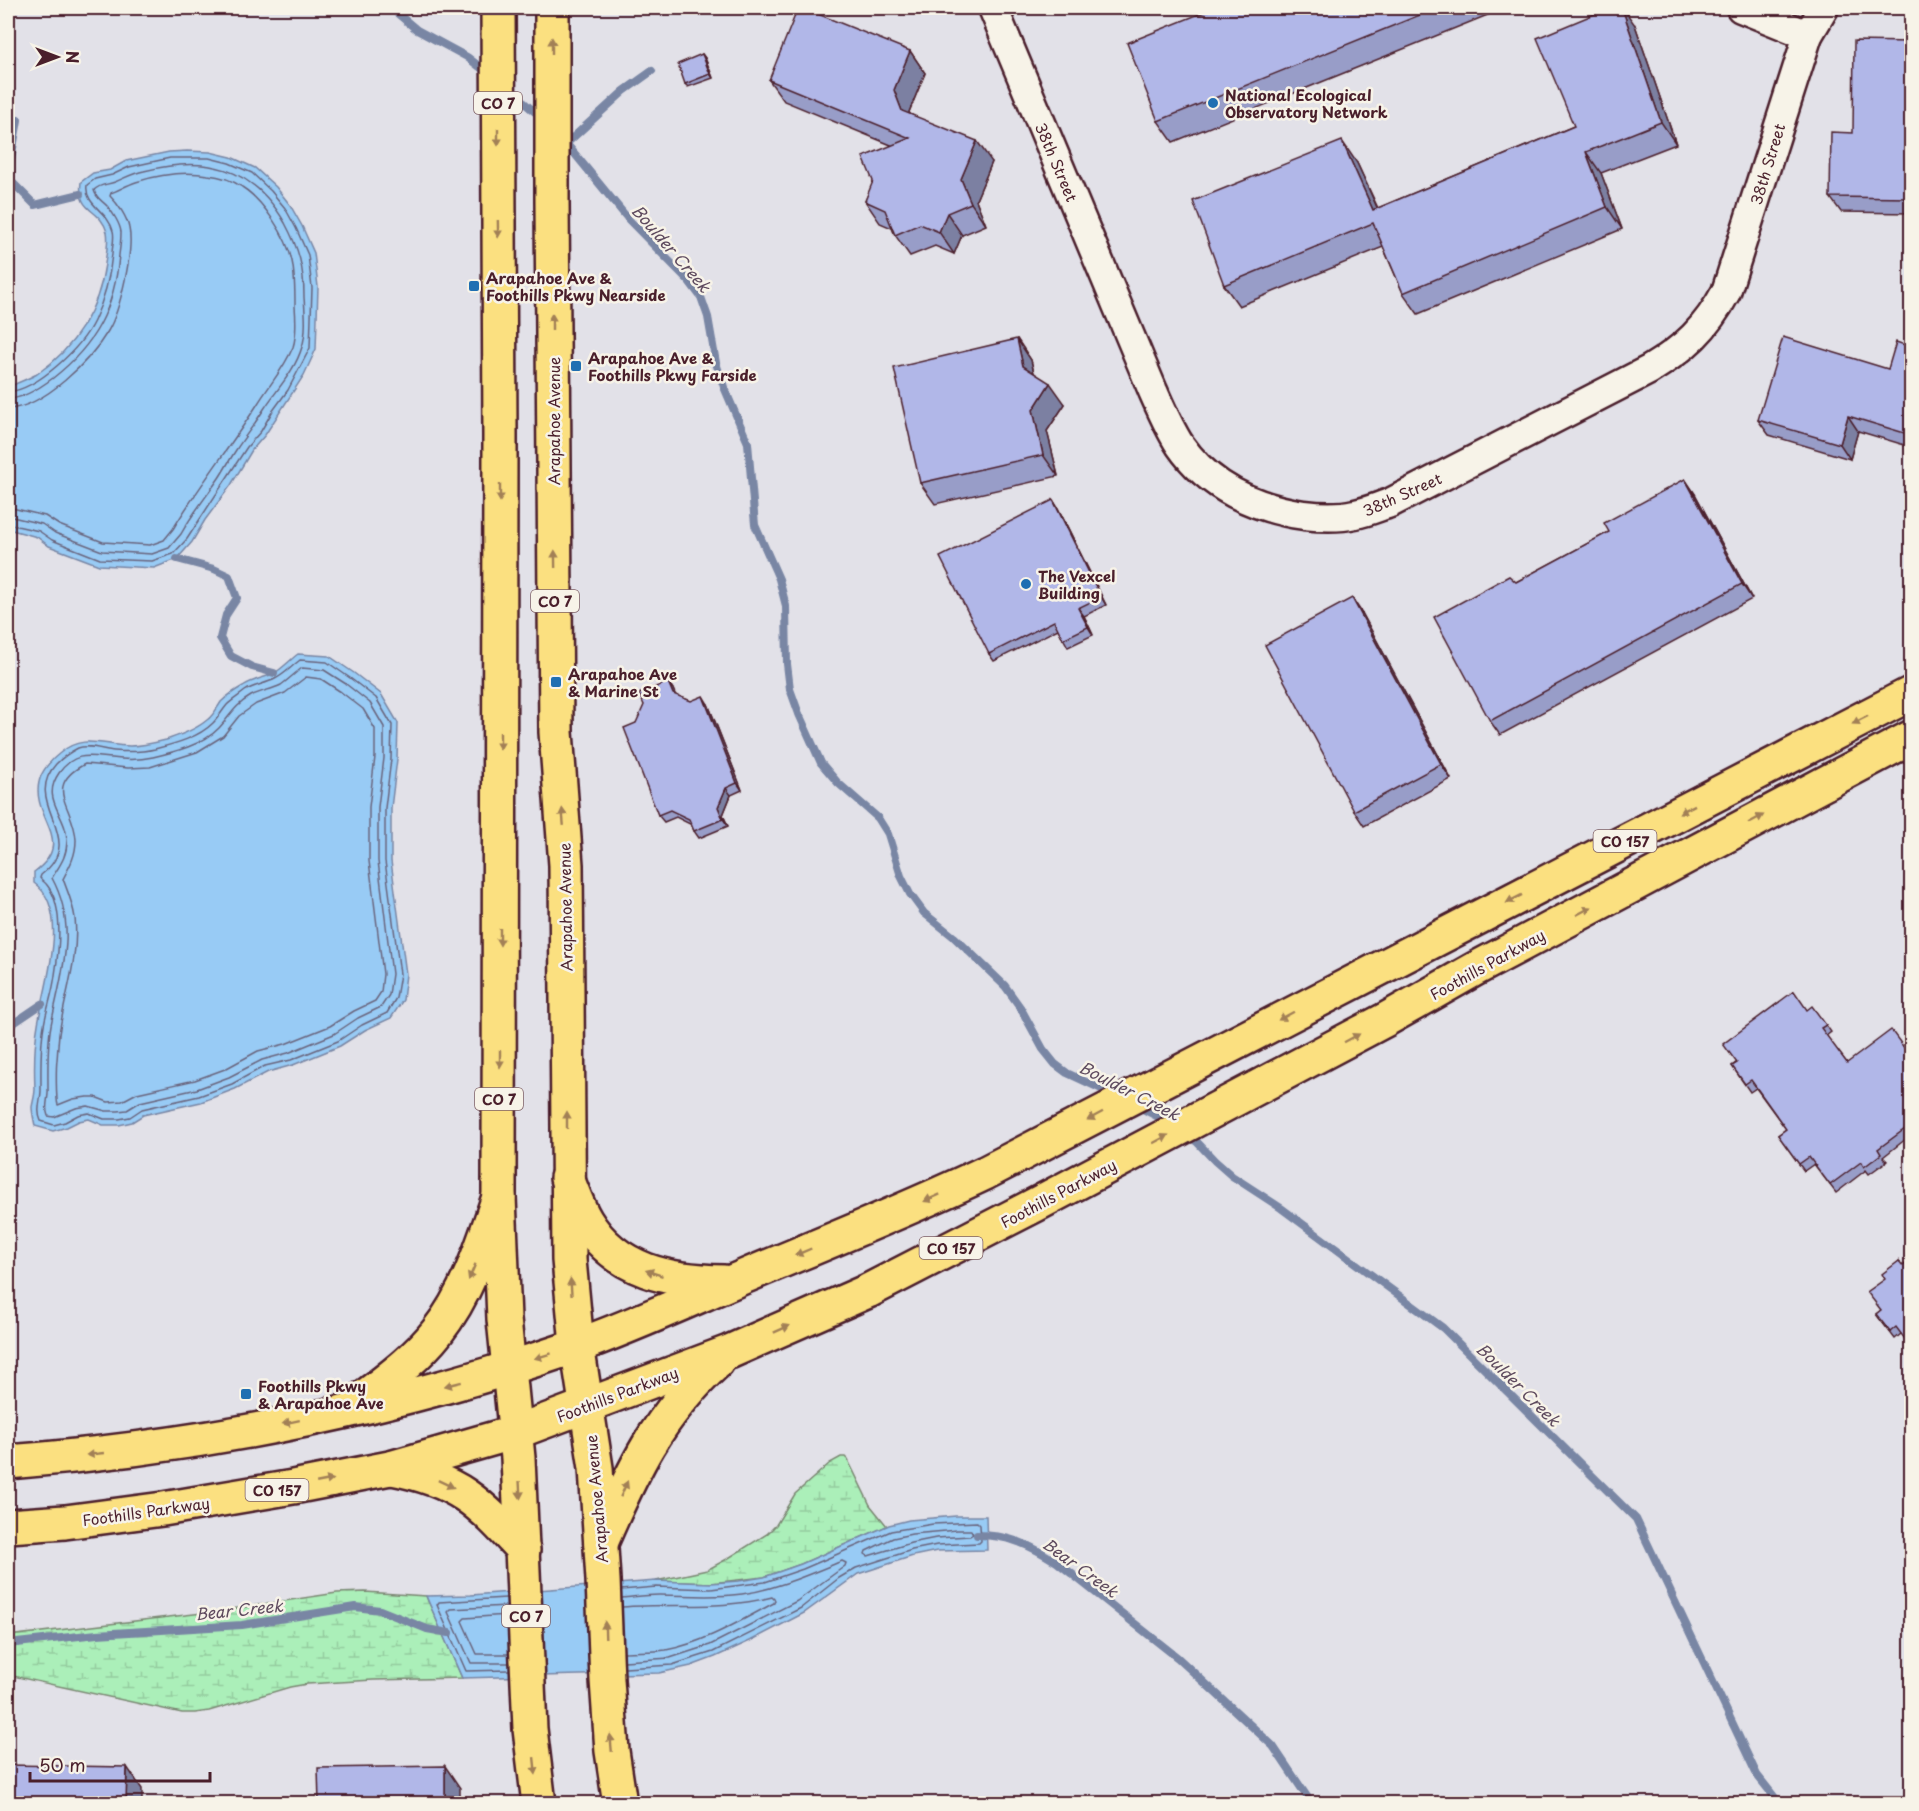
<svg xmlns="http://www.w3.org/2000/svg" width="1919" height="1811" font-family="'Playpen Sans',sans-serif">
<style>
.wetland{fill:url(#wetland-marsh);stroke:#7a8772;stroke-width:1.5}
.water{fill:#98cbf5;stroke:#7986a4;stroke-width:1.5}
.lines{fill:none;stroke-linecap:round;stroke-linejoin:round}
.shore{stroke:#69647c;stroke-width:1.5}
.stream{stroke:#7986a4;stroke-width:8}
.minor-casing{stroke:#4a1f2b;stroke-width:33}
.major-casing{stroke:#4a1f2b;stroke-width:38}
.highway-casing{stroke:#4a1f2b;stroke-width:38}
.minor{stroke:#f7f3e8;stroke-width:28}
.major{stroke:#fbe080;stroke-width:33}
.highway{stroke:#fbe080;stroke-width:33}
.wall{fill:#989dc8;stroke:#4a1f2b;stroke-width:1.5}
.shaded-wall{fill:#7c80a2;stroke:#4a1f2b;stroke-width:1.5}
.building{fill:#b1b7e8;stroke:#4a1f2b;stroke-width:1.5}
.oneway{fill:#a28056}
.poi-dot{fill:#1f6fb2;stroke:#f7f3e8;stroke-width:2}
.labels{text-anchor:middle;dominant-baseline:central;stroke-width:5;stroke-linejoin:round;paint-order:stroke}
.shield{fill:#f7f3e8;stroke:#7e5f64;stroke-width:1.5}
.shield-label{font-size:14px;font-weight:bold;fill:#4a1f2b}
.poi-label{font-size:15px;font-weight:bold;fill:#4a1f2b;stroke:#f7f3e8;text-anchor:start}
.street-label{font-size:15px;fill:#4a1f2b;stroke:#f7f3e8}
.water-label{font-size:16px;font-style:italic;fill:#5e4a5e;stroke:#f7f3e8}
</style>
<defs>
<pattern id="wetland-marsh" width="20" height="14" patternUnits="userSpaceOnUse" patternTransform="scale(1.5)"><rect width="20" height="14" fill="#abefb9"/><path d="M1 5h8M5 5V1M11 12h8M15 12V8" fill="none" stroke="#95cc9f"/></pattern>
</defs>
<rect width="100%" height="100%" fill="#e2e1e8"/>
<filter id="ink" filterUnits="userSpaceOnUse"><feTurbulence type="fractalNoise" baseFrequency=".0167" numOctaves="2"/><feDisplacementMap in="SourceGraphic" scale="12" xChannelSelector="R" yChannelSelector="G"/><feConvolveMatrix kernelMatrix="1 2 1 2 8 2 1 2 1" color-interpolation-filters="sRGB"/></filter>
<g filter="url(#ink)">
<g class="wetland">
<path d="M841,1457h4l3,3 22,45 17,21 -86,38 -37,13 -53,6 -55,-2 51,-11 20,-11 40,-25 9,-9 19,-31 35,-31z"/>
<path d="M365,1592l61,4 36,82 -89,2 -66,4 -17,3 -81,24 -14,2h-13l-174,-38v-39l203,-24 126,-19z"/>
</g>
<g class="water">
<path d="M187,151l23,1 21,5 24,11 21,19 14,18 12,21 12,27 4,34 -2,62 -12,26 -39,60 -13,15 -21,35 -26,35 -13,22 -15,17 -23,9 -55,-3 -50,-19 -12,-9 -29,-8v-142c9,-4 20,-8 29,-13 38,-26 62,-65 68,-110 1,-9 4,-23 2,-32 -7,-25 -30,-18 -26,-50l12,-9 17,-3 16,-9 43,-9z"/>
<path d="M298,654l31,2 25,17 27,21 17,29 -1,36 -6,49v53l15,113 -3,26 -12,18 -26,12 -25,16 -47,19 -25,7 -33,17 -34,13 -58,13 -11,7 -13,3h-16l-14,-6 -10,2 -12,6 -14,4 -18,-5c-1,-6 -3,-13 -3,-19 1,-6 3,-12 3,-18 -1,-22 -1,-43 3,-65 6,-37 34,-114 -4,-141v-11c43,-31 -3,-54 5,-90 2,-11 13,-23 21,-29 23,-20 44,-7 70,-7 12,0 24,-3 36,-6 14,-5 29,-10 41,-20 6,-4 10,-12 14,-18 6,-6 15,-12 22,-16 9,-6 20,-8 30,-12 9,-5 17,-14 25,-20z"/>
<path d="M956,1516h30l1,34 -50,1 -24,5 -55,18 -54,39 -54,28 -35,16 -24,9 -32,7 -197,5 -36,-82 45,-1 185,-14 55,2 28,-2 25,-4 37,-13 88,-39 20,-5z"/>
</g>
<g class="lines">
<g class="shore">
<path d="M8,392c30,-3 73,-44 86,-71 10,-21 16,-44 18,-67 0,-7 3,-16 1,-23 -5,-20 -29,-26 -26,-46l8,-6 17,-4 17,-8 41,-9h39l20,5 23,10 19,18 14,17 11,20 12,27 4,33 -2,60 -22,42 -16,22 -11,19 -14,16 -60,92 -14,15 -21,7 -52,-2 -48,-19 -13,-9 -31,-7"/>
<path d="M8,399c15,0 33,-12 45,-21 42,-33 62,-70 66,-123 1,-7 2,-16 2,-23 -1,-8 -8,-19 -13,-25 -5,-6 -12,-8 -14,-17 6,-6 13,-5 21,-8 10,-4 18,-9 29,-11 61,-16 108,-5 141,52 14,26 19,45 19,74 1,15 3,35 -2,50 -7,24 -25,42 -38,62 -9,15 -19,27 -28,41 -6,9 -11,19 -17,28 -13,19 -27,36 -38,56l-12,14 -17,6 -50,-3 -47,-18 -13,-9 -34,-8"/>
<path d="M8,409c36,-2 82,-48 100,-78 12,-20 26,-80 21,-103 -2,-11 -11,-24 -19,-32l1,-3c8,-3 16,-8 25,-11 22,-7 48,-11 72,-7 11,1 24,5 34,12 21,13 45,50 50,74 3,14 3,30 3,45 1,13 2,29 -2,41 -9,22 -24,38 -36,58 -27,42 -58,81 -84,124l-9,11 -14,5 -47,-3 -44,-17 -14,-9 -37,-9"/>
<path d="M300,660l27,2 23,16 26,20 16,27 -1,34 -6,49v53l15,113 -4,24 -9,15 -25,12 -24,16 -47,19 -26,6 -33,18 -33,12 -57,13 -12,8 -11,2h-15l-15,-6 -11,2 -13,7 -11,3 -13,-4c-5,-11 0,-20 0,-31 0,-22 -1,-43 3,-65 3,-17 9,-33 11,-50 4,-25 9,-69 -8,-90 -2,-3 -5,-4 -7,-7l1,-3c49,-38 -21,-71 15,-111 6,-6 14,-12 22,-16 11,-4 25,2 36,3 14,1 28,1 41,-2 19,-5 43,-11 58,-26 5,-5 9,-12 14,-18 5,-5 12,-9 18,-14 9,-6 20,-7 30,-12 9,-4 17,-13 25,-19z"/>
<path d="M302,668l22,2 22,14 24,19 14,24v31l-6,49v54l14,113 -3,21 -8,12 -23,11 -24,16 -46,19 -26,7 -33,17 -32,12 -57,13 -13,8 -9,1h-12l-18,-5 -12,2 -22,9 -6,-1c-4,-9 1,-18 0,-27 0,-21 -1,-43 3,-64 10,-51 28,-97 1,-147 7,-12 15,-21 15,-37 0,-27 -27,-41 -8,-68 16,-22 30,-17 53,-15 13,2 28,2 41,-1 21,-5 50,-12 66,-29 12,-13 15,-22 32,-32 9,-5 20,-6 30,-11 7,-5 14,-12 21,-17z"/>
<path d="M306,677l15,2 20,13 22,17 12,20v28l-6,50v54l14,113 -2,18 -6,9 -21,10 -24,15 -45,18 -27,7 -33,18 -30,11 -58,13 -15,8 -14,1 -13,-5h-8l-14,2 -15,6c-2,-5 -2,-37 -1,-45 1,-11 1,-22 3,-32 6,-37 19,-72 15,-110 -2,-14 -7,-26 -12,-39 7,-13 13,-24 13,-39 -1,-33 -35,-53 9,-76l43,4 22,-1 47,-15 26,-16 16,-20 17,-12 29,-11z"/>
<path d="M957,1530h14l2,4 -3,2 -34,2 -25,5 -43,13 -3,-2 1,-3 27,-13 19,-4z"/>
<path d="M621,1590l35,-3 55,2 54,-7 38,-13 88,-38 42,-7 44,-2 3,3 1,16 -2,2 -42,2 -25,5 -56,18 -17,10 -38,30 -88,44 -41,13 -47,3"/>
<path d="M506,1598l-67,4 -2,3 29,66 43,-1"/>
<path d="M622,1598c12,-1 24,-3 37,-3 27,0 55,3 83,-1 35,-5 68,-20 100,-33l4,2 -1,3 -48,35 -87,44 -40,13 -46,3"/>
<path d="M507,1606l-56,3 -3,3 23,51h38"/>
<path d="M622,1607c50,-4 101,3 150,-10l3,3 -1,3c-34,18 -70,40 -108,47 -14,2 -28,1 -42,2"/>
<path d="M507,1615l-42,3 -3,3 15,33h32"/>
</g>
<g class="stream">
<path d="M391,8l26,22 50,27 22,17"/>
<path d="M508,89l34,29"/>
<path d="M561,137l68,83 60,61 12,16 7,20 8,46 8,24 24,56 7,82 24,54 7,27 1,58 3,25 9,25 22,49 17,20 40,35 10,16 13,42 9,18 14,19 30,24 51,49 15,21 23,42 12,15 12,9 47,22"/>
<path d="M567,143l57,-52 28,-20"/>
<path d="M8,176l10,-56"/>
<path d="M8,178l27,27 45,-11"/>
<path d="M177,559l37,10 15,7 8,22 -11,17 -6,23 11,18 21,11 22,6"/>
<path d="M8,1027l34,-23"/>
<path d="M1135,1105l35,18"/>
<path d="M1187,1135l10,7 18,19 17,15 49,32 162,120 193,191 121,256 23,29"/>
<path d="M977,1535c33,0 53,10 80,27l121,96 95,88 39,58"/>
<path d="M8,1644l89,-10 145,-9 113,-18 25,3 47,19 22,4"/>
</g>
<defs>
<g id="minor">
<path d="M993,8l160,383c8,18 16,37 27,54 29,42 75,63 124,70 17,2 34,3 51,-1 12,-2 23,-7 35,-11l259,-133c36,-22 57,-41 77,-78l82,-257 16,-27"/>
<path d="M1741,8l67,27"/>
</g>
<g id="major">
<path d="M498,8l2,427 -1,762 5,122 14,139 12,271 9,75"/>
<path d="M552,8v193l4,531 10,133 3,395 8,85 19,123 7,112 4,100 5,71 8,53"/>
</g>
<g id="highway">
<path d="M567,1178c6,15 11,30 19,43 31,51 84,60 138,61"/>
<path d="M357,1403c28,-22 58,-43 80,-71 31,-39 46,-88 62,-135"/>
<path d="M8,1462c192,-15 385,-53 569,-116 58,-21 114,-47 171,-71 79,-33 159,-65 237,-102l927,-480"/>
<path d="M392,1468c66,12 87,34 131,82"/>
<path d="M8,1526l57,-4 98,-13 130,-22 97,-19 126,-36 213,-80 139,-61 167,-86 350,-185 90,-51 437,-232"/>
<path d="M601,1543c32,-74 56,-126 116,-181"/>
</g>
</defs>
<use href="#minor" class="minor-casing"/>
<use href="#major" class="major-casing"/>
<use href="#highway" class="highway-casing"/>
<use href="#minor" class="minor"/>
<use href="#major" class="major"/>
<use href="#highway" class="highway"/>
</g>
<g class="wall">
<path d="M649,8h22l-17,6z"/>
<path d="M676,8h11l-8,3z"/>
<path d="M1211,8h294l-332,134 -15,-21 54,-112z"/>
<path d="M1635,25l41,119 -75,29 21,56 -204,85 -15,-21 -20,-46 -144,59 -15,-21 133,-122 21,45 196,-82z"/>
<path d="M1911,42v171l-70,-1 -11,-15 23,-64z"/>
<path d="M910,51l15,22 -16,39 1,2 82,48 -16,38 10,25 -24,10 -8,19 -19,-8 -25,10 -15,-21 -3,-7 -12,-5 -15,-22 26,-56 -107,-44 -15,-21z"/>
<path d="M702,54l3,4 8,20 -25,9 -3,-3z"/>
<path d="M1017,339l14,21 3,13 31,31 -18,27 11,45 -123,28 -15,-21z"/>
<path d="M1911,347v100l-53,-16 -8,28 -81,-24 -11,-15 130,-51z"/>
<path d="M1685,479l10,15 57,105 -252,136 -10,-14 26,-139 93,-50z"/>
<path d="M1053,500l5,8 48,97 -22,11 9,19 -25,12 -10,-18 -64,32 -5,-7z"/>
<path d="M1362,613l89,166 -87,47 -10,-15z"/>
<path d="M668,682l5,7 2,6 16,6 17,3 34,86 -11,5 -8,20 5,11 -29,12 -5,-7 -2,-6 -16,-8 -12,5 -6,-7 -22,-92z"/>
<path d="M1807,1010l19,15 5,7 -5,4 21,27 64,-6v78l-28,22 4,4 -18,13 -3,-4 -30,23 -22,-29 -10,7 -26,-36 8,-6 -30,-41 -6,4 -18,-26z"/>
<path d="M1899,1261l2,73 -6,5 -19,-25 5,-4 4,-31z"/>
</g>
<g class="shaded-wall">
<path d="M1622,8h1l12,17 41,119 -15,-22z"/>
<path d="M910,51l15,22 -16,39 8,20 -15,-21 -8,-21z"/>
<path d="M702,54l3,4 8,20 -3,-4z"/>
<path d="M977,141l15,21 -16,38 10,25 -15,-22 -10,-24z"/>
<path d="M1342,141l15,22 31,69 -15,-22z"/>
<path d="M1586,152l15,21 21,56 -15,-22z"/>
<path d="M947,213l15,22 -8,19 -15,-22z"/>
<path d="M1017,339l14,21 6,27 -14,-21z"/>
<path d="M1050,383l15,21 -18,27 11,45 -15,-21 -10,-45z"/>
<path d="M1848,416l10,15 -8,28 -10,-15z"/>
<path d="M1685,479l10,15 57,105 -10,-15z"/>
<path d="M1053,500l5,8 48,97 -5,-8z"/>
<path d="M1352,598l10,15 89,166 -10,-15z"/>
<path d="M1078,608l6,8 9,19 -5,-8z"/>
<path d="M668,682l5,7 5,12 -5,-7z"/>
<path d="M703,696l5,8 34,86 -5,-7z"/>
<path d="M726,788l5,7 -8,20 5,11 -5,-7 -5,-12z"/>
<path d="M445,1766l15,22v15h-15z"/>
<path d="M127,1767l15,22v14h-16z"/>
</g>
<g class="building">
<path d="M798,8h5l107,43 -16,39 8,21 75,30 -16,38 10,24 -24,10 -8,19 -19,-8 -25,11 -10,-25 -20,-9 8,-20 -10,-24 47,-19 -141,-58z"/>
<path d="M1211,8h226l-279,113 -31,-78 85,-34z"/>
<path d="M1609,8h13l39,114 -75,30 21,55 -204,86 -30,-70 -149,62 -31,-84 149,-60 31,69 201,-84 -37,-88z"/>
<path d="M1854,41l57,1v156l-81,-1 1,-65 22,1z"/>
<path d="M702,54l8,20 -25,10 -7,-20z"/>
<path d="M1783,337l105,32 8,-27 15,5v88l-63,-19 -8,28 -82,-24z"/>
<path d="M1017,339l6,27 27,17 -17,27 10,45 -123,28 -26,-115z"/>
<path d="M1685,479l57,105 -252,137 -56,-104 75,-41 7,6 93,-50 -5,-9z"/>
<path d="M1053,500l48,97 -23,11 10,19 -25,12 -9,-18 -65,33 -49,-97z"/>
<path d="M1352,598l89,166 -87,47 -89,-166z"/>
<path d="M668,682l5,12 18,7 12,-5 34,87 -11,5 -8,19 5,12 -29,12 -5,-12 -19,-9 -12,5 -34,-87 12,-5 8,-18 -5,-11z"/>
<path d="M1794,991l13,19 5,-4 14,19 -5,3 26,35 44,-33 20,27v72l-2,-3 -31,23 3,5 -17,13 -3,-5 -31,23 -21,-28 -10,7 -21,-29 8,-6 -35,-49 -6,4 -13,-18 5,-3 -14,-19z"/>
<path d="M1911,1259v88l-15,-20 -6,5 -14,-18 5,-4 -14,-18 18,-13 -3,-5 17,-13 4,5z"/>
<path d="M8,1765l119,2 -1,36h-118z"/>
<path d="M445,1766v37h-126l-1,-35z"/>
</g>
<defs><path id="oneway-solid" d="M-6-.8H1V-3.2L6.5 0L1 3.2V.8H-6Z" transform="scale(1.5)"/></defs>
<g class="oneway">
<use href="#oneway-solid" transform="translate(552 46) rotate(-90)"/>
<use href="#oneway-solid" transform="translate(498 137) rotate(90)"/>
<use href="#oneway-solid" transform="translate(498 229) rotate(89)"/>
<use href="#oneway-solid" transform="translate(552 322) rotate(-90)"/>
<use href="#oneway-solid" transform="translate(500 493) rotate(90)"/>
<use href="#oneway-solid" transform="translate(555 559) rotate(-91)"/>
<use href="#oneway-solid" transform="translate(1860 720) rotate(153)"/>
<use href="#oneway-solid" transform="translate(500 741) rotate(90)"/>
<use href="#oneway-solid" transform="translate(1687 809) rotate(153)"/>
<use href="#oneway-solid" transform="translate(563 817) rotate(-95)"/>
<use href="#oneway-solid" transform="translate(1756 819) rotate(-28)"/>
<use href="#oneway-solid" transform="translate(1514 899) rotate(153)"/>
<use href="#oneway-solid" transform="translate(1584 911) rotate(-28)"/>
<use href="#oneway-solid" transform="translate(500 937) rotate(90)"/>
<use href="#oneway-solid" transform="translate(1286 1016) rotate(152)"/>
<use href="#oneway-solid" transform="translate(1352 1038) rotate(-28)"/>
<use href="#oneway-solid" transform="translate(500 1059) rotate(90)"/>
<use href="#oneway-solid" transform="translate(1095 1116) rotate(152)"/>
<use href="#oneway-solid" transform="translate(567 1120) rotate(-90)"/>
<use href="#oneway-solid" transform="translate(1161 1139) rotate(-28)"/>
<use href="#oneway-solid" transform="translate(932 1198) rotate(156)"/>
<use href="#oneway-solid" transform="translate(803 1252) rotate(157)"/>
<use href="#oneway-solid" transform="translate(472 1272) rotate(113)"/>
<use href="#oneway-solid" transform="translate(654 1273) rotate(-162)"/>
<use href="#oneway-solid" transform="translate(571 1287) rotate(-94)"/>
<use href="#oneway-solid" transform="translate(782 1329) rotate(-24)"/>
<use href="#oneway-solid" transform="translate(543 1356) rotate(163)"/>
<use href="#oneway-solid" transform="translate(453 1384) rotate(166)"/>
<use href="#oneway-solid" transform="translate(291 1422) rotate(168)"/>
<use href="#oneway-solid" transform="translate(95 1454) rotate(174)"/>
<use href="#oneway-solid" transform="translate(325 1481) rotate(-11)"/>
<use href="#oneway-solid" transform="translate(446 1484) rotate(25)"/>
<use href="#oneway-solid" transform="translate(624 1489) rotate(-66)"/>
<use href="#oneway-solid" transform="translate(520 1490) rotate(87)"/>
<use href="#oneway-solid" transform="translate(605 1630) rotate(-92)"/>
<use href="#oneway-solid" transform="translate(611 1743) rotate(-95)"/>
<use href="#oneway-solid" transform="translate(535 1766) rotate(84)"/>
</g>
</g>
<g class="poi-dot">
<circle cx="1213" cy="103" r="6"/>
<rect x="468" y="280" width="12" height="12" rx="3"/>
<rect x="570" y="360" width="12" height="12" rx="3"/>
<circle cx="1026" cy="584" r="6"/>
<rect x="550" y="676" width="12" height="12" rx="3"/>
<rect x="240" y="1388" width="12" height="12" rx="3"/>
</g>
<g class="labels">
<g class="shield">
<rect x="474" y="92" width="48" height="22" rx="4.5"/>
<rect x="531" y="590" width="48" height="22" rx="4.5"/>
<rect x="1593.5" y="830" width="63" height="22" rx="4.5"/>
<rect x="475" y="1088" width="48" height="22" rx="4.5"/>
<rect x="919.5" y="1237" width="63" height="22" rx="4.5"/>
<rect x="245.5" y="1479" width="63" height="22" rx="4.5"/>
<rect x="502" y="1605" width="48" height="22" rx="4.5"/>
</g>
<g class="shield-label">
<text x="498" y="103">CO 7</text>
<text x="555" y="601">CO 7</text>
<text x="1625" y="841">CO 157</text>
<text x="499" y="1099">CO 7</text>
<text x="951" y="1248">CO 157</text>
<text x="277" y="1490">CO 157</text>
<text x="526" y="1616">CO 7</text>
</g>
<g class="poi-label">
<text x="1225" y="94">National Ecological<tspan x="1225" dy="17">Observatory Network</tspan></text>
<text x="486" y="277">Arapahoe Ave &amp;<tspan x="486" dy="17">Foothills Pkwy Nearside</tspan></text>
<text x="588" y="357">Arapahoe Ave &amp;<tspan x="588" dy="17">Foothills Pkwy Farside</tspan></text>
<text x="1038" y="575">The Vexcel<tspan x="1038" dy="17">Building</tspan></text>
<text x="568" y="673">Arapahoe Ave<tspan x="568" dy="17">&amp; Marine St</tspan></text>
<text x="258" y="1385">Foothills Pkwy<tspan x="258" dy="17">&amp; Arapahoe Ave</tspan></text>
</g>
<g class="street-label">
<text transform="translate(1057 162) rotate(67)">38th Street</text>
<text transform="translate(1767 164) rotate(-73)">38th Street</text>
<text transform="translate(553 421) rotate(-90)">Arapahoe Avenue</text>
<text transform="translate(1402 494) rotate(-24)">38th Street</text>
<text transform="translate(565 907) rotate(-91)">Arapahoe Avenue</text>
<text transform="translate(1487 964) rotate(-29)">Foothills Parkway</text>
<text transform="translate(1058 1193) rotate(-28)">Foothills Parkway</text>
<text transform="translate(617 1394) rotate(-21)">Foothills Parkway</text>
<text transform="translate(596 1499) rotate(-95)">Arapahoe Avenue</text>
<text transform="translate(146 1511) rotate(-8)">Foothills Parkway</text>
</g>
<g class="water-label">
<text transform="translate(672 248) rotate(49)">Boulder Creek</text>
<text transform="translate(1130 1090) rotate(27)">Boulder Creek</text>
<text transform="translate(1519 1384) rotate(45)">Boulder Creek</text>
<text transform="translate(1081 1567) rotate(36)">Bear Creek</text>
<text transform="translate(239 1609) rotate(-6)">Bear Creek</text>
</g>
</g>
<rect width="1919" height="1811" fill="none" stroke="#f7f3e8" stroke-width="30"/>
<rect x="15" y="15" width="1889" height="1781" fill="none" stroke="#4a1f2b" stroke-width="2" filter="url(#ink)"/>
<g transform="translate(57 57) rotate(90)" stroke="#f7f3e8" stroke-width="4.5" paint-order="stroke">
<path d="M0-4.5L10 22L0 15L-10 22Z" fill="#4a1f2b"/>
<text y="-9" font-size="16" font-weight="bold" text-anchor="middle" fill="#4a1f2b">N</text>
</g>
<path d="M30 1772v9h180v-9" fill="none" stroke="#4a1f2b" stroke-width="3"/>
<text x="39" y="1772" font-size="18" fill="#4a1f2b" stroke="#f7f3e8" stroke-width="4.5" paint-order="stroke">50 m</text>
</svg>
